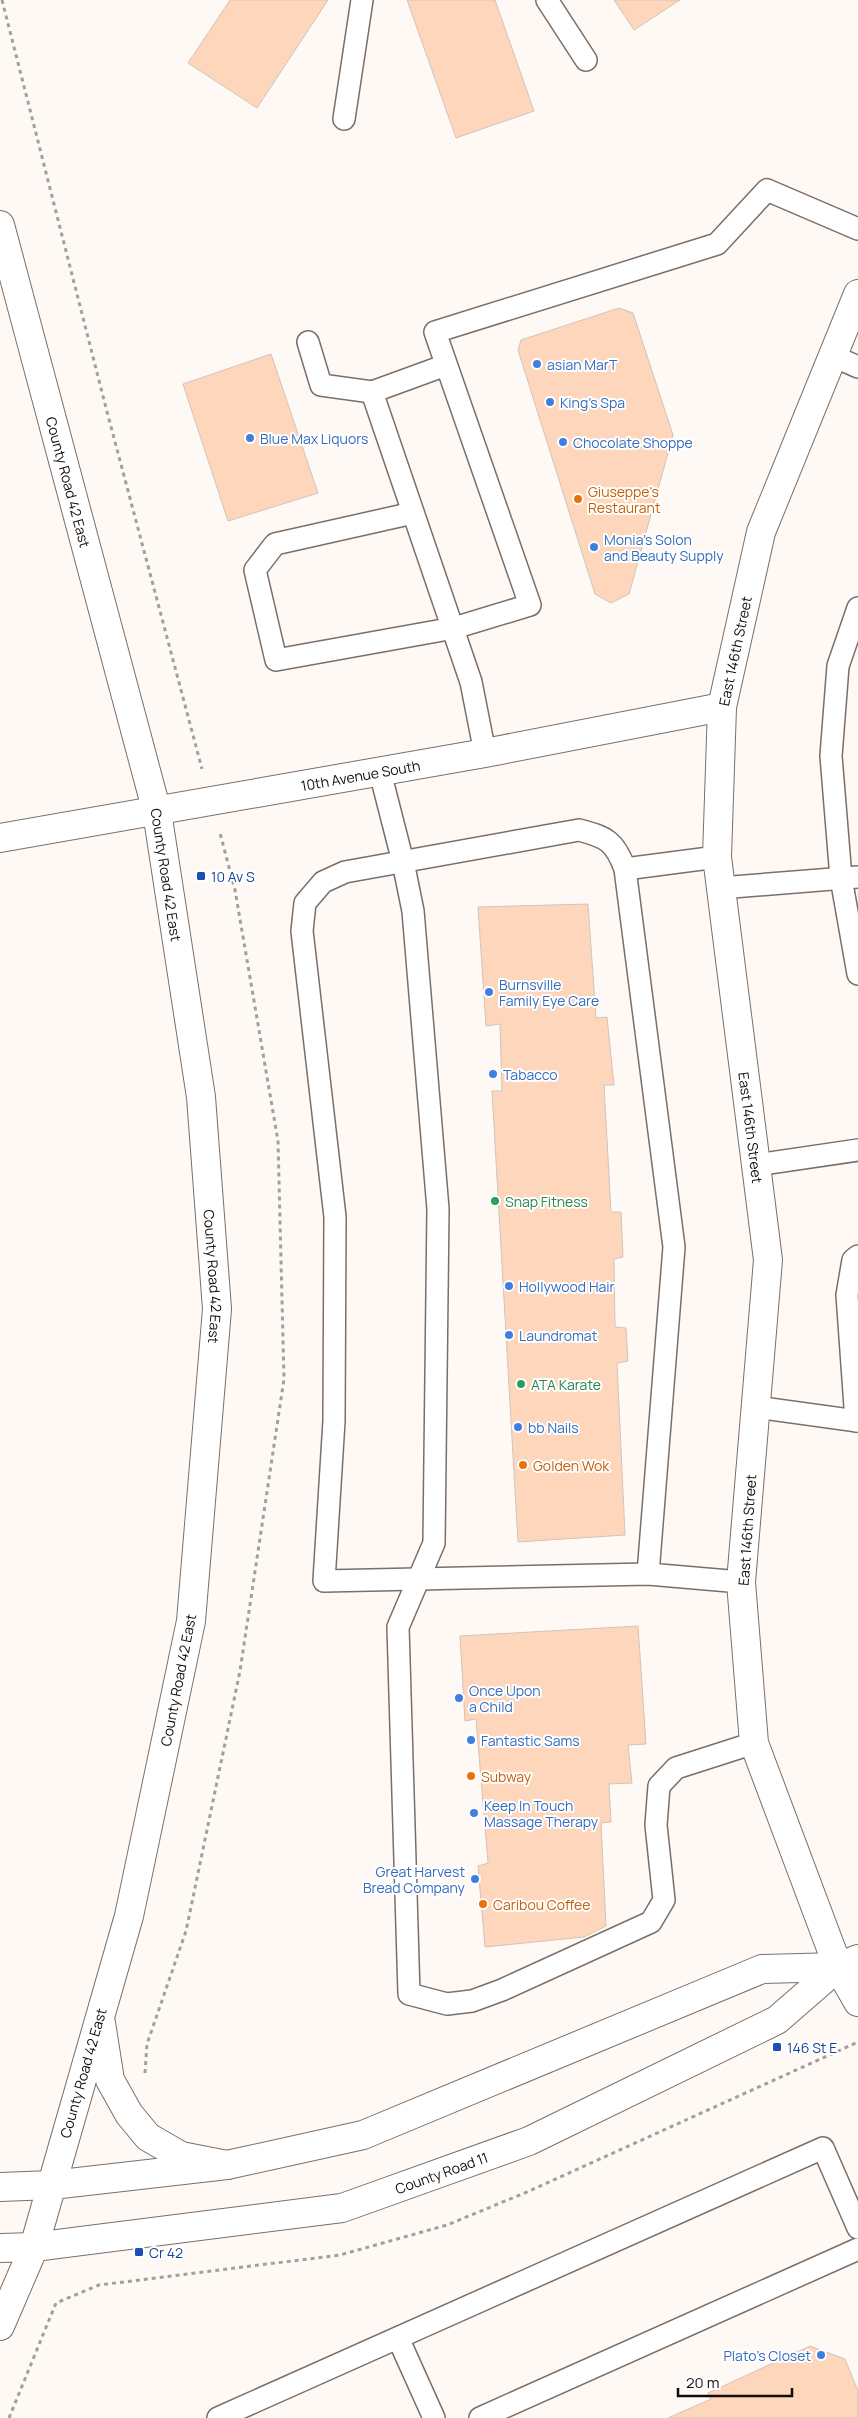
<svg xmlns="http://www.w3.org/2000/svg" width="858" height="2418" font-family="Manrope,sans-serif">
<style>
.building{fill:#fdd6bc;stroke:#d1c4bc}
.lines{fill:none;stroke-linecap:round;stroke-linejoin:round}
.service-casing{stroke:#7a6f68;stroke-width:24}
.minor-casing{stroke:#7a6f68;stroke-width:30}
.tertiary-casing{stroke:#7a6f68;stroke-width:30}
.trunk-casing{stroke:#7a6f68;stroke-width:30}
.path{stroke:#a39f9b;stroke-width:3;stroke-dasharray:4 4;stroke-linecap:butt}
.service{stroke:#fff;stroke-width:21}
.minor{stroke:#fff;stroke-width:28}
.tertiary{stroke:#fff;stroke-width:28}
.trunk{stroke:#fff;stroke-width:28}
.shop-dot{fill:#3f7fe0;stroke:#fff;stroke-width:2}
.food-dot{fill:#e8710a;stroke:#fff;stroke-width:2}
.transit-dot{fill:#1a4fb4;stroke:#fff;stroke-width:2}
.leisure-dot{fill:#2e9e5b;stroke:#fff;stroke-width:2}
.labels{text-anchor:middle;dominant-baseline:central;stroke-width:4;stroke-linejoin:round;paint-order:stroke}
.shop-label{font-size:14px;fill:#366cbe;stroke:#fff;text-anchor:start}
.street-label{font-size:14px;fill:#110d0a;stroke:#fff}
.food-label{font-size:14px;fill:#c56008;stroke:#fff;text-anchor:start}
.transit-label{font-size:14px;fill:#164399;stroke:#fff;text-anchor:start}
.leisure-label{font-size:14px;fill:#27864d;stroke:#fff;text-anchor:start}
</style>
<rect width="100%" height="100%" fill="#fef9f5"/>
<g class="building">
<path d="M230,0h98l-71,108 -69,-45z"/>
<path d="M407,0h88l39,111 -78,27z"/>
<path d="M614,0h66l-46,30z"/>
<path d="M619,308l14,5 40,122 -44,159 -18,9 -16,-9 -77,-244 3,-10z"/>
<path d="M271,354l47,139 -90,28 -45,-137z"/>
<path d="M588,904l8,114 11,-1 7,68h-10l7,127h10l2,45 -9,2 1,68 11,1 2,33 -11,2 8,172 -107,7 -26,-451h10l-2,-67 -14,2 -8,-119z"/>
<path d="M638,1626l8,118 -18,1 4,38 -23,1 2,38 -10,1 5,103 -22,11 -99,10 -7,-81 10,-3 -12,-144 -11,2 -5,-85z"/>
<path d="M810,2346l35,13 13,32v27h-190l43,-19 -3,-6z"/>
</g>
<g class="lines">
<defs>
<g id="service">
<path d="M547,0l39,60"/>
<path d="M344,119l18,-119"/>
<path d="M308,342l13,43 51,7"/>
<path d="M833,356l25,11"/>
<path d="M446,365l-74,27 99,290 14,71"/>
<path d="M413,513l-138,31 -20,26 21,90 178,-32 76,-23 -95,-273 282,-88 50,-54 91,39"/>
<path d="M858,608l-20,58 -7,90 10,122 17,96"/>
<path d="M380,772l23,90 10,49 25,298 -4,334 -36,84 11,367 38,10 25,-3 30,-11 149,-68 13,-22 -8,-75 3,-39 17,-18 78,-25"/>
<path d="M625,869l92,-12"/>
<path d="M720,888l138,-11"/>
<path d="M756,1165l102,-15"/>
<path d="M756,1407l102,14"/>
<path d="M856,1421l-9,-126 6,-35 5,-4"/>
<path d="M648,1574l26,-327 -49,-378c-10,-28 -19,-32 -46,-39l-234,42 -22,10 -18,21 -3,28 33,286 -1,204 -10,160 324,-7 93,8"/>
<path d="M398,2338l36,80"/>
<path d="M218,2418l605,-270 35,80"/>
<path d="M480,2418l378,-169"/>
</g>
<g id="minor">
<path id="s1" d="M858,294l-97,238 -39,175 -5,150 51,403 -27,322 13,161 84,224 20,35"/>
<path id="s2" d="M0,838l485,-85 237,-46"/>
</g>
<g id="tertiary">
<path d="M0,2187l52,-2 175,-20 136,-30 399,-166 76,-2"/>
<path id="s3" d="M0,2248l34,-1 308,-39 187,-67 248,-121 61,-53 20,-8"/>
</g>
<g id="trunk">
<path id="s4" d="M0,225l157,587 44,285 16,212 -26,312 -62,295 -95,331 -34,79"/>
<path d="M101,2023l9,57 19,34 19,23 33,19 46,9"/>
</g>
</defs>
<use href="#service" class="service-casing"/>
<use href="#minor" class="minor-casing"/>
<use href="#tertiary" class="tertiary-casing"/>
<use href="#trunk" class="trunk-casing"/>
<g class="path">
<path d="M2,0l104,408 96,361"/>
<path d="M145,2073l2,-29 39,-113 54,-260 44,-292 -6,-238 -43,-251 -15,-57"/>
<path d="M9,2418l47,-115 43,-18 241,-30 107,-30 80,-33 331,-150"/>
</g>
<use href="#service" class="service"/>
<use href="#minor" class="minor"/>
<use href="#tertiary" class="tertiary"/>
<use href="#trunk" class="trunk"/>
</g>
<g class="shop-dot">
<circle cx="537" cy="364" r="5"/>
<circle cx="550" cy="402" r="5"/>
<circle cx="250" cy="438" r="5"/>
<circle cx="563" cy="442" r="5"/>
<circle cx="594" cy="547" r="5"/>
<circle cx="489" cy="992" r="5"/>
<circle cx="493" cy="1074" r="5"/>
<circle cx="509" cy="1286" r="5"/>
<circle cx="509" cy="1335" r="5"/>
<circle cx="518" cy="1427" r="5"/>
<circle cx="459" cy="1698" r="5"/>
<circle cx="471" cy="1740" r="5"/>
<circle cx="474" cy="1813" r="5"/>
<circle cx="475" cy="1879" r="5"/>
<circle cx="821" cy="2355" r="5"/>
</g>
<g class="food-dot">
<circle cx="578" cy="499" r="5"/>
<circle cx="523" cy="1465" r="5"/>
<circle cx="471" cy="1776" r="5"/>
<circle cx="483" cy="1904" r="5"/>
</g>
<g class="transit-dot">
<rect x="196" y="871" width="10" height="10" rx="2.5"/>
<rect x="772" y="2042" width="10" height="10" rx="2.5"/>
<rect x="134" y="2247" width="10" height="10" rx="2.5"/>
</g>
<g class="leisure-dot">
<circle cx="495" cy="1201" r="5"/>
<circle cx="521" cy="1384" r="5"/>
</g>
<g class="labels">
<g class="shop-label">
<text x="547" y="364">asian MarT</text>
<text x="560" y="402">King's Spa</text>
<text x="260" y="438">Blue Max Liquors</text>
<text x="573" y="442">Chocolate Shoppe</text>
<text x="604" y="539">Monia's Solon<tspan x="604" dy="16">and Beauty Supply</tspan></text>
<text x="499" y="984">Burnsville<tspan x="499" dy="16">Family Eye Care</tspan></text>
<text x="503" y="1074">Tabacco</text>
<text x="519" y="1286">Hollywood Hair</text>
<text x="519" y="1335">Laundromat</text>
<text x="528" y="1427">bb Nails</text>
<text x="469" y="1690">Once Upon<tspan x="469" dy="16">a Child</tspan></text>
<text x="481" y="1740">Fantastic Sams</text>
<text x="484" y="1805">Keep In Touch<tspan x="484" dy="16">Massage Therapy</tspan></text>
<text x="465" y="1871" text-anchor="end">Great Harvest<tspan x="465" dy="16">Bread Company</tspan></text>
<text x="811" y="2355" text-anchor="end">Plato's Closet</text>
</g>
<g class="street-label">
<text stroke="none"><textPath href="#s4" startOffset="266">County Road 42 East</textPath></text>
<text transform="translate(735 651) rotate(-78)">East 146th Street</text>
<text stroke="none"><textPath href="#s2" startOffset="366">10th Avenue South</textPath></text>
<text stroke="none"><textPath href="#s4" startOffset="671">County Road 42 East</textPath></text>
<text stroke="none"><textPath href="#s1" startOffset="859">East 146th Street</textPath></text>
<text stroke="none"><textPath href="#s4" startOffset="1076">County Road 42 East</textPath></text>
<text transform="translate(747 1530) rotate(-86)">East 146th Street</text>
<text transform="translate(178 1680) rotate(-79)">County Road 42 East</text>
<text transform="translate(83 2073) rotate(-74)">County Road 42 East</text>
<text stroke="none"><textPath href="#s3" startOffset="450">County Road 11</textPath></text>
</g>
<g class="food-label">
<text x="588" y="491">Giuseppe's<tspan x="588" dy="16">Restaurant</tspan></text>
<text x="533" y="1465">Golden Wok</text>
<text x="481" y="1776">Subway</text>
<text x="493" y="1904">Caribou Coffee</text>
</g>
<g class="transit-label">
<text x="211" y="876">10 Av S</text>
<text x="787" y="2047">146 St E</text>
<text x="149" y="2252">Cr 42</text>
</g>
<g class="leisure-label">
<text x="505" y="1201">Snap Fitness</text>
<text x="531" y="1384">ATA Karate</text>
</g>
</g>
<path d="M678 2388v8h114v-8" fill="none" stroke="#110d0a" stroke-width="2.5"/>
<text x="686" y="2388" font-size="15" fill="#110d0a" stroke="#ffffff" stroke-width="4" paint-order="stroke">20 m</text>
</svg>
